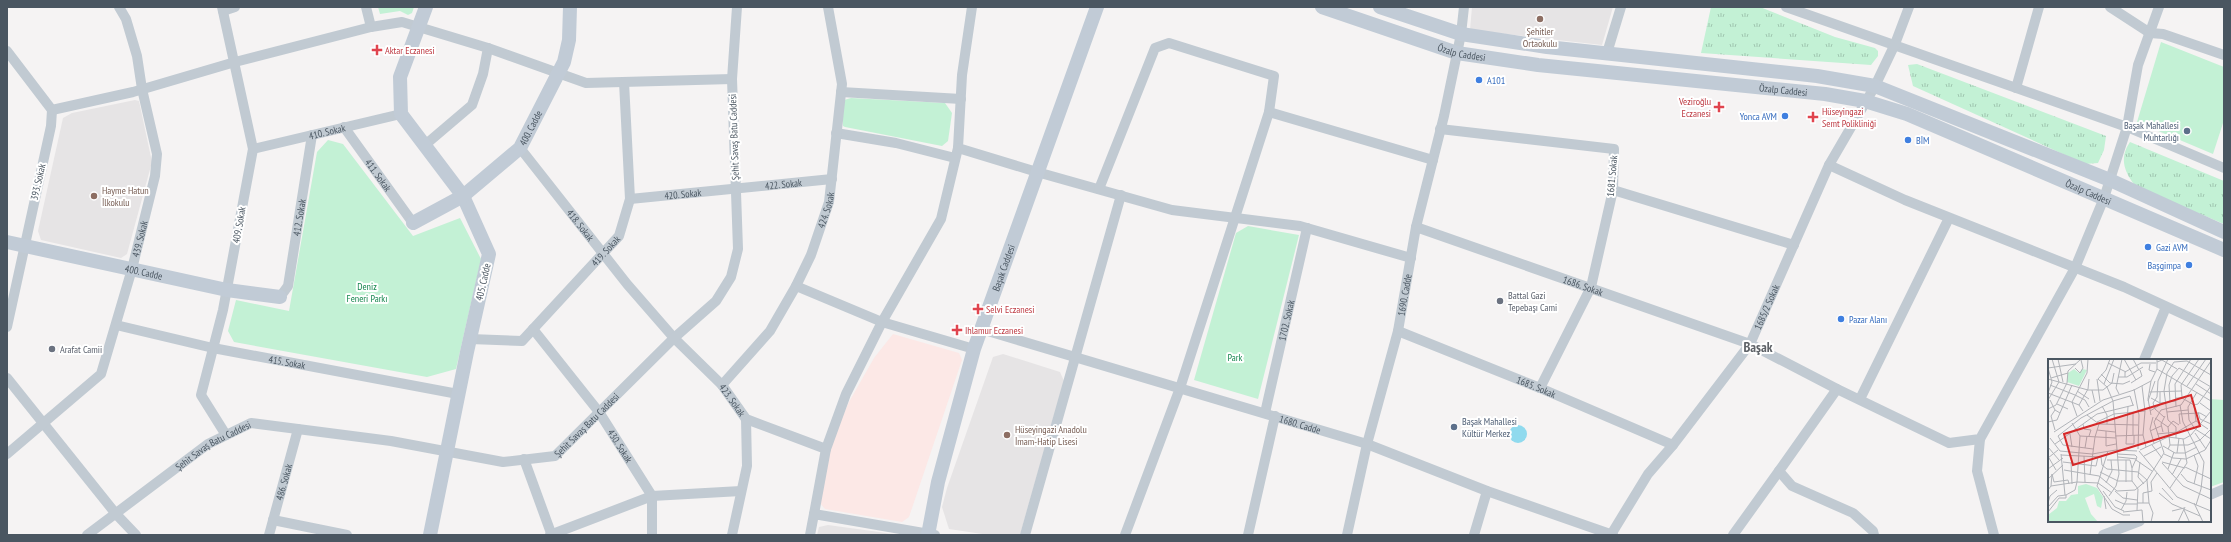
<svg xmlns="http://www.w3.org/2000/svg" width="2231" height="542" font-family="'PT Sans Narrow',sans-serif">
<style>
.education{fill:#e6e4e5}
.medical{fill:#fce8e6}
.grass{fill:url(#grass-tufts)}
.park{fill:#c3f1d5}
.water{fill:#90daee}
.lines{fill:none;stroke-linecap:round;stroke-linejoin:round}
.street{stroke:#c1cad2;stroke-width:10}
.secondary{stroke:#c1cbd6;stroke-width:14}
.education-dot{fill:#8d6e63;stroke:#fff;stroke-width:1.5}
.health-dot{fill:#e0444e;stroke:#fff;stroke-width:1.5}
.shop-dot{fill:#3f7fe0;stroke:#fff;stroke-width:1.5}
.service-dot{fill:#5c6f8a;stroke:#fff;stroke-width:1.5}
.worship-dot{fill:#6b7280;stroke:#fff;stroke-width:1.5}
.labels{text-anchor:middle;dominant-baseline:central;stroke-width:4;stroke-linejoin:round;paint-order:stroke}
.education-label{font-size:10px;fill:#785e54;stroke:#fff;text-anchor:start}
.health-label{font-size:10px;fill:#be3a42;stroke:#fff;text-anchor:start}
.street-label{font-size:10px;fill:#4a5661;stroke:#fff}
.shop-label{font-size:10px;fill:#366cbe;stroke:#fff;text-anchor:start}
.service-label{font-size:10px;fill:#4e5e75;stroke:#fff;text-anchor:end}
.park-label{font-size:10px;fill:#17864f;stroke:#fff}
.worship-label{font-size:10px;fill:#5b616d;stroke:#fff;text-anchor:start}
.district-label{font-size:14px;font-weight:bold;fill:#5f6368;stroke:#fff}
.inset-road{fill:none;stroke:#b1b4b9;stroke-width:1}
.view{fill:#d62828;fill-opacity:0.15;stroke:#d62828;stroke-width:2}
.inset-edge{fill:none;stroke:#4a5661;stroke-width:2}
</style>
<defs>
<pattern id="grass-tufts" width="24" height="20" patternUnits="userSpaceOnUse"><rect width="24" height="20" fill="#c3f1d5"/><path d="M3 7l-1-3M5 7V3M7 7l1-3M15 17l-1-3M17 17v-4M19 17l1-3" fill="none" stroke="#a0c6b0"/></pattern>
</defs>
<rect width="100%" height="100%" fill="#f5f3f3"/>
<g class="education">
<path d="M1472,7h141l-11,38 -132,-15z"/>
<path d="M135,100l4,1 13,61 -25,92 -6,4 -80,-18 -3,-9 25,-113 9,-5z"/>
<path d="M1003,354l57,18 4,9 -44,154h-31l-40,-6 -7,-22 5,-19 46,-131z"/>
<path d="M828,525l51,7 17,3h-79l2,-8z"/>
</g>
<path class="medical" d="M893,334l66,19 3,7 -53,157 -7,5 -77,-13 -5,-6 13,-66 16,-35 25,-44z"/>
<g class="grass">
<path d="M378,7h36l-2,6 -4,2 -8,-4 -20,3z"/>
<path d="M1711,7h49l75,30 40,11 3,3v5l-7,9 -170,-12z"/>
<path d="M1917,64l189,72 -2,14 -6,13 -13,1 -172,-78 -5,-21z"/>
<path d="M2130,142l94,39v43c-13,-6 -85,-34 -90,-40 -11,-14 -14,-28 -4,-42z"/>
</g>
<g class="park">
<path d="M2161,42l63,25v53l-11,34 -76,-32z"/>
<path d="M851,98l94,5 7,10 -4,28 -6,5 -97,-19 -2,-1 -1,-21 2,-5z"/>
<path d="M328,140l15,4 70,92 47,-18 21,41 -25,110 -29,8 -193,-35 -6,-11 8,-31 53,11 28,-159z"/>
<path d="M1248,226l51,9 -41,164 -64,-19 42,-147z"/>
<path d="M2210,399l14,1v82l-14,5z"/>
</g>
<circle class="water" cx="1518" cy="434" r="9"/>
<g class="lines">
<g class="street">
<path d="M222,7l31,142 -30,161 -22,85 25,40"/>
<path d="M366,7l5,20"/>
<path d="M972,7l-10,68 -4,73 79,24 135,38 128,16 111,32"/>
<path d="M1786,7l341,120 97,41"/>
<path d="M2110,7l40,26 13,1 61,21"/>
<path d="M223,11l12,-4"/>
<path d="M7,51l45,59 -1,16 -44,201"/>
<path d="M1607,53l14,-46"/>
<path d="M2016,88l23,-81"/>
<path d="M841,92l120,7"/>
<path d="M52,110l81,-18 102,-30 136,-35 31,-5 86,26 98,35 146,-4"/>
<path d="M1269,112l164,48"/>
<path id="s1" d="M344,127l69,96"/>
<path d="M1440,129l174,20 -1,41 -22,97 -51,101"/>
<path d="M836,133l60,10 59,15"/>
<path d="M425,145l47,-40 11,-31 5,-26"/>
<path id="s2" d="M520,148l107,136 47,54 48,47 24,34 80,30"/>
<path id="s3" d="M253,149l148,-35"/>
<path d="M1829,165l76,35 219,87 100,46"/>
<path d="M1099,189l56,-141 14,-5 105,33 -5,36 -89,276 -55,147"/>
<path d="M1613,190l181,55"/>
<path id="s4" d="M630,199l202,-20"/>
<path id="s5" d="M1416,227l334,117 87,45 112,54 31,-4 95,-171 29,-70 23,-71 11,-62 21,-58"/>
<path d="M796,286l86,36 92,27"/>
<path id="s6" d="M280,297l8,-11 24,-151"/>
<path id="s7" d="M116,325l97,23 245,46"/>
<path id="s8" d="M533,329l66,83 53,84v39"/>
<path id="s9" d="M981,329l386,115 120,47 126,44"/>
<path id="s10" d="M1398,331l142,57 133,57"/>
<path id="s11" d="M470,339l52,2 97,-105 11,-37 -6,-117"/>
<path d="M2144,360l22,-53"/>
<path d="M7,378l109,136 20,21"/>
<path id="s12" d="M722,385l48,-54 26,-45 15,-31 18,-53 13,-118 -14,-77"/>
<path d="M1837,389l-58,82 13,15 61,27 20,18 1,4"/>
<path d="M1860,399l89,-181"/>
<path id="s13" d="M1265,413l42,-185"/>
<path d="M1980,439l-3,32 17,64"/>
<path id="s14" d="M7,454l94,-80 31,-105 23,-93 2,-22 -15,-65 -5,-33 -11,-37 -7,-12"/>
<path d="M524,459l27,74"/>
<path d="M2210,495l14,-6"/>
<path d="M814,514l12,-65 20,-55 36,-72 59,-103 17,-71"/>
<path d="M273,520l74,15"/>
<path id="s15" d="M1612,533l36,-59 25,-29 77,-101 79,-179 46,-79 20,-42 14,-37"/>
<path id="s16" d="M87,535l121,-91 43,-21 140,18 112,21 52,-6 119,-118 42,-37 15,-24 7,-28 -6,-170 5,-72"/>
<path id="s17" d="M269,535l29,-106"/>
<path d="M550,535l102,-39 89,-5"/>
<path d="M732,535l15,-69 -1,-47"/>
<path d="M810,535l4,-21 121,21"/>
<path d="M1025,535l96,-340"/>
<path d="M1248,535l27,-119"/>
<path id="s18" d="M1347,535l20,-91 31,-113 18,-104 28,-111 17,-82 3,-27"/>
<path d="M1474,535l13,-44"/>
<path d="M1733,535l46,-64"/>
<path d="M2103,535l37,-14"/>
</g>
<g class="secondary">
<path d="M426,7l-26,70 1,37 62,82 26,58 -22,98 -37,183"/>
<path id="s19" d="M1322,7l135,46 81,12 287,29 40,7 42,13 317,136"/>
<path d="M1380,7l81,27 86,13 270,29 58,10 235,94 114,52"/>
<path id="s20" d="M413,223l50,-27 57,-48 44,-86 5,-22 1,-33"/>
<path id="s21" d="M7,242l220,48 53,7"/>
<path id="s22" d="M928,535l10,-53 36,-133 123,-342"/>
</g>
</g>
<g class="education-dot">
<circle cx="1540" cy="19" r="4"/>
<circle cx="94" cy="196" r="4"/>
<circle cx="1007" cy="435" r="4"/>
</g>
<g class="health-dot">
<path d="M375 44h4v4h4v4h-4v4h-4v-4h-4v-4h4z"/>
<path d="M1717 101h4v4h4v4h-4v4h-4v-4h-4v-4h4z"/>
<path d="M1811 111h4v4h4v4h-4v4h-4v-4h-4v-4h4z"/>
<path d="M976 303h4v4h4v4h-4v4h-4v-4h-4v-4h4z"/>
<path d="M955 324h4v4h4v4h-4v4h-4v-4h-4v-4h4z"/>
</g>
<g class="shop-dot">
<circle cx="1479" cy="80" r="4"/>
<circle cx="1785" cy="116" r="4"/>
<circle cx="1908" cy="140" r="4"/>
<circle cx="2148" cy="247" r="4"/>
<circle cx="2189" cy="265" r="4"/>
<circle cx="1841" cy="319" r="4"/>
</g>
<g class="service-dot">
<circle cx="2187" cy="131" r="4"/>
<circle cx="1454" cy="427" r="4"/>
</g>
<g class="worship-dot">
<circle cx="1500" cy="301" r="4"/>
<circle cx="52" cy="349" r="4"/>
</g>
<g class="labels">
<g class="education-label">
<text x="1540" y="31" text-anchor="middle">Şehitler<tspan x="1540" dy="12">Ortaokulu</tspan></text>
<text x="102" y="190">Hayme Hatun<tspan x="102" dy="12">İlkokulu</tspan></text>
<text x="1015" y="429">Hüseyingazi Anadolu<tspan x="1015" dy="12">İmam-Hatip Lisesi</tspan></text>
</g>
<g class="health-label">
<text x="385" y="50">Aktar Eczanesi</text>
<text x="1711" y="101" text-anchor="end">Veziroğlu<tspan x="1711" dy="12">Eczanesi</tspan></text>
<text x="1822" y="111">Hüseyingazi<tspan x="1822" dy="12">Semt Polikliniği</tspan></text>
<text x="986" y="309">Selvi Eczanesi</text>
<text x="965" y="330">Ihlamur Eczanesi</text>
</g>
<g class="street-label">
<text stroke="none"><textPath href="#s19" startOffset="147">Özalp Caddesi</textPath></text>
<text stroke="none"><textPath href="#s19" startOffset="471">Özalp Caddesi</textPath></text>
<text stroke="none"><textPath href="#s20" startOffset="154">400. Cadde</textPath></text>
<text stroke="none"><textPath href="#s3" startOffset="76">410. Sokak</textPath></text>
<text transform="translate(734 137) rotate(-92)">Şehit Savaş Batu Caddesi</text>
<text stroke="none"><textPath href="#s1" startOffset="59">411. Sokak</textPath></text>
<text transform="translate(1612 176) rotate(-85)">1681. Sokak</text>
<text transform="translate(38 182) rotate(-77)">393. Sokak</text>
<text stroke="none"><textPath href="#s4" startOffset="154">422. Sokak</textPath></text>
<text stroke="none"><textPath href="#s19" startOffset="795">Özalp Caddesi</textPath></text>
<text stroke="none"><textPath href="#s4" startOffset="53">420. Sokak</textPath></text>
<text stroke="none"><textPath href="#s12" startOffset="206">424. Sokak</textPath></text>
<text stroke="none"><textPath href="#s6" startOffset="83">412. Sokak</textPath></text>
<text transform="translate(239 225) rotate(-80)">409. Sokak</text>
<text stroke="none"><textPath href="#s2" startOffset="98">418. Sokak</textPath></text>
<text stroke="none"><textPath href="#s14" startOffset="264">439. Sokak</textPath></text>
<text stroke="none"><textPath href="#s11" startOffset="175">419. Sokak</textPath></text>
<text stroke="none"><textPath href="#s22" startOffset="278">Başak Caddesi</textPath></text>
<text stroke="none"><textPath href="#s21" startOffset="140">400. Cadde</textPath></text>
<text transform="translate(483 282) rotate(-77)">405. Cadde</text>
<text stroke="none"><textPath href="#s5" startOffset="177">1686. Sokak</textPath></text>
<text stroke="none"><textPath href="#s18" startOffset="247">1690. Cadde</textPath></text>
<text stroke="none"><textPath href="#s15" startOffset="275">1685/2 Sokak</textPath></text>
<text stroke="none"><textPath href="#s13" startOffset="95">1702. Sokak</textPath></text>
<text stroke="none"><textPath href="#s7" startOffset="175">415. Sokak</textPath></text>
<text stroke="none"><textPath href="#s10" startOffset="149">1685. Sokak</textPath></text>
<text stroke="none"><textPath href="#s2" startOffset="330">423. Sokak</textPath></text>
<text stroke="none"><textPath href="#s16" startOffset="551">Şehit Savaş Batu Caddesi</textPath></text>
<text stroke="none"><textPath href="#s9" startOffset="333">1680. Cadde</textPath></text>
<text stroke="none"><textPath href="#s8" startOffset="146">430. Sokak</textPath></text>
<text stroke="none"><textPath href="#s16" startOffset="155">Şehit Savaş Batu Caddesi</textPath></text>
<text stroke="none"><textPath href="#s17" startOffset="55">486. Sokak</textPath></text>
</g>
<g class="shop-label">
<text x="1487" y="80">A101</text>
<text x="1777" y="116" text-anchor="end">Yonca AVM</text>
<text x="1916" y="140">BİM</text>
<text x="2156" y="247">Gazi AVM</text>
<text x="2181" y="265" text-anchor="end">Başgimpa</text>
<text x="1849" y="319">Pazar Alanı</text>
</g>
<g class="service-label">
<text x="2179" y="125">Başak Mahallesi<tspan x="2179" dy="12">Muhtarlığı</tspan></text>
<text x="1462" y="421" text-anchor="start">Başak Mahallesi<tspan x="1462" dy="12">Kültür Merkez</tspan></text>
</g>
<g class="park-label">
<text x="367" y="286">Deniz<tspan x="367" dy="12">Feneri Parkı</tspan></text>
<text x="1235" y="357">Park</text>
</g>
<g class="worship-label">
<text x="1508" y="295">Battal Gazi<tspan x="1508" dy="12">Tepebaşı Cami</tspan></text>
<text x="60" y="349">Arafat Camii</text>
</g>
<g class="district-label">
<text x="1758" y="347">Başak</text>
</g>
</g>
<g transform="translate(2048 359)">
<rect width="163" height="163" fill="#f5f3f3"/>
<path d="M38,125l11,4 6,9 -2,11 -4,-2 -3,-12 -9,4 6,16 7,8h-50v-7l9,-7 2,-7h7l5,-6 7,-1v-8z" fill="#c3f1d5"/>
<path d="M26,10l5,4 3,-4 5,1 -8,16 -12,-4 1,-9z" fill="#c3f1d5"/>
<path class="inset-road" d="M10,0l5,23M76,0l12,21M85,0l6,11M109,3l5,-2 15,9M60,4l18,9M102,5l-1,6 6,2M0,9l28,-4M0,9l4,14 -4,11M27,9l5,5 3,-5 -2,-8M109,10l54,32M53,15l9,9 13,1 7,-3M124,17l7,-8 32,19M70,18h9l16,-10M77,18v-5l16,-9h15M3,19l17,-5M0,20l40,11h15M49,20l3,22M50,20l9,8 6,14 6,73 -3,12 -7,10M50,20l8,-9 4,-11M83,24l11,-7 -2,-6M56,25l10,-25M148,25l15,10M2,26l25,10 10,5 4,7M139,27l19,-27M86,30l5,26 -1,34M44,31l3,13M55,31l9,-7 2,-10M29,32l12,8M101,33l32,-1M149,33l-9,15 1,13 6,9 16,10M0,34l31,12 4,6M71,35l-3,-6 6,-29M134,38l-1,-12 18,-26M103,39l9,5 16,-2M128,39h6l12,7 4,-1 13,-18M0,41l11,-18 -7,-23M2,41l5,10 5,3M100,42l7,-20M122,43l-1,-17 3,-9M152,44l11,8M9,45l11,5M31,46l9,-16 1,-10M132,46l3,17 21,40 -3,27 -5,16M146,46l2,16 12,8M54,47l5,9v9M80,47l-2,38h8v-9M128,48l-1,-23 16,-25M0,50l8,-4 11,-22 1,-12 13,-12M102,52l10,-6v-13M119,53l21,-2M150,53l2,7 11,5M85,54v22M39,56l12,9 39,1M103,56l-3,-16 3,-18M29,57l-5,-14 15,-29 1,-14M105,58l-3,12 4,14M116,58l-9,-8 -2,-6 4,-6 1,-16 10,-22M107,59l13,9M0,63l9,-2 15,-35M49,63l17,-8 31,-3 -3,-25M24,64l8,13M35,65l1,5 7,1 -2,6M132,65l-1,-10 21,-1 7,4M7,71l-4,-14 4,-6M49,71l18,2M58,72v15l10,-2M102,72l11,-5M6,73l49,-32 31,-10 17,-9 6,-12v-10M115,73l-2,-8 4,-8M147,74l11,16M22,75l2,13M109,75l20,-2 19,-11M95,76l2,-24M67,77l28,-1 3,12M2,79l10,13 32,3 24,-4 21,1M128,79v-11l-8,-7 -4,-29 3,-18 7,-11 13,-1 24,14M7,85l42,-30 37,-9M104,86l10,13M122,86h18l12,-5 11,-11M115,87l12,7h10l12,-6M0,88l11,13M37,89l2,-12M45,90l-30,-4 -5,-9 23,-18 32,-17 17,-5 3,9M120,90l2,-4 -2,-18 5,-6 6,4M92,91l28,-13 16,2 7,-4 20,-24M60,92l-11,35 15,23 11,6h7M91,92l38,46 34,14M129,94l2,-15M13,95l4,41M69,95l18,1M116,95l9,4 13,1 19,-9 6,-10M13,96l40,2 1,8 5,4 31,3 9,8 -12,10 -18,1 -18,-15 -35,-6M146,96l4,11 -4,18M36,97l1,26M96,97l17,-9M70,98l19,2M0,99l10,-8M1,99l7,12M59,101h23l2,8M78,101v22M88,101l16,11M15,103l33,4 2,-9M23,103l1,22M92,103l-2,15 6,7M114,103l23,6M114,104l21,23 28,13M137,108l26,12M0,110l15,-11M120,110l6,-17M52,113l18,9h14l6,8 -1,21M4,115l2,8 14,-2 1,4M133,115l6,7 24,9M42,116l5,-38 4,-13M124,116l9,-16M0,120l15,-14M84,122v-13l5,-11 -2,-2M58,124l6,-12 -1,-11M3,127l1,-12M114,129l11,12M122,129l17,-25 -4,-24M0,131l3,-4 26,-4 3,-46 36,2M55,132l12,16 9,4M67,132l8,7 14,2M111,134l13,11 28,12M56,137l2,13M11,139h7v-3l9,-5 2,-8 21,1 14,10M67,141l9,4h13M0,144l2,-7 7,-6M89,144h12l-2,-23 17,-27 -10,-31 7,-12 20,-5 30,-44M95,144v-10l9,-2 -1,-9 6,-9M101,144l4,10 -2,9M146,144l9,19M0,148l10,-11 8,-1M73,151l5,-9 1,-9M136,151l5,11M124,152l12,-3M0,153l11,-14M75,153l19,-2 1,12M130,163l7,-15"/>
<path class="view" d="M143,36l9,31 -127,39 -9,-31z"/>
<rect width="163" height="163" class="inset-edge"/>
</g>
<rect width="2231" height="542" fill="none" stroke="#4a5661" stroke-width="16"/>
</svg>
